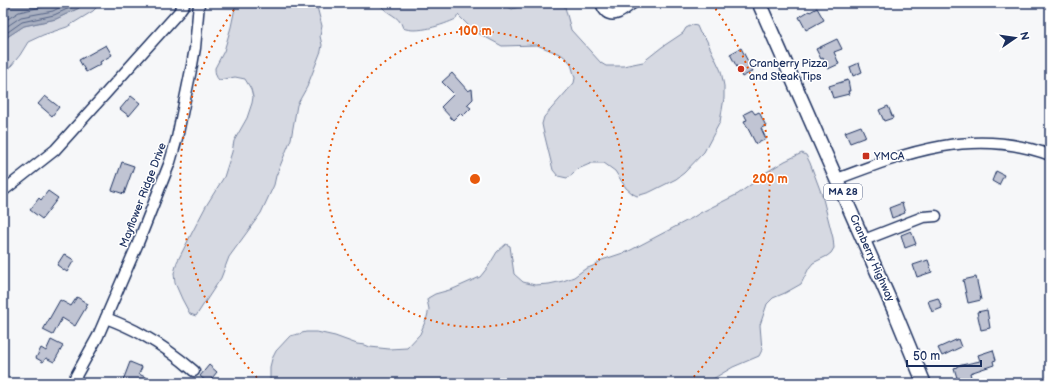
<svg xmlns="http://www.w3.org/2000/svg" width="1053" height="386" font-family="'Balsamiq Sans',sans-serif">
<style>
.green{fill:#d6d9e2;stroke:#7884a0}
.water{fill:#a9b0c1;stroke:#707c99}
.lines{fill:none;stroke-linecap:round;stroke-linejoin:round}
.shore{stroke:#546386;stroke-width:1}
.building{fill:#c0c4d3;stroke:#1b2f5e}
.minor-casing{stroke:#1b2f5e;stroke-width:13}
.major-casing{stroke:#1b2f5e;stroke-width:16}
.minor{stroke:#fff;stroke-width:10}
.major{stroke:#fff;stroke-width:13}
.ring{fill:none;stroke:#e8590c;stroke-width:2;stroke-dasharray:2 4}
.poi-dot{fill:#c8321e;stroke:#fff;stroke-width:1.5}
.labels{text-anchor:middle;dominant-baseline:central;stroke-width:3;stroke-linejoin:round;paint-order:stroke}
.shield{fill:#fff;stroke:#5f6d8e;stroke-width:1}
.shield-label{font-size:10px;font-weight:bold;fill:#1b2f5e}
.poi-label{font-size:11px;fill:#1b2f5e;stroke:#fff;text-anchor:start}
.street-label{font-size:11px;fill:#1b2f5e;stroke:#fff}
.centre{fill:#e8590c;stroke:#fff;stroke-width:2}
.ring-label{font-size:12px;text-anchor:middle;font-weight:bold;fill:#e8590c;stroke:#fff;stroke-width:3;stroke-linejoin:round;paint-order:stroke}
</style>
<rect width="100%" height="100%" fill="#f6f7f9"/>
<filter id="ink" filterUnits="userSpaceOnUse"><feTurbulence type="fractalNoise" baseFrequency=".025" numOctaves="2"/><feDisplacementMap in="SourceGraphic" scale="8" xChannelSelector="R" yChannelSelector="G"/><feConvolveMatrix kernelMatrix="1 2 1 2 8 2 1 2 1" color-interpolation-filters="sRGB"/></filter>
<g filter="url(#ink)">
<g class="green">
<path d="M83,3h18l-8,8 -26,16 -24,8 -15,7 -8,13 -17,21v-29l4,-10 17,-11 32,-7 23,-11z"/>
<path d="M236,3h80l6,23 -2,10 2,9 -1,6 -14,36 -10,18 -6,34 -15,37 -2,9 -13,28 -32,44 -8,21 -25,38 -6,-2 -8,-15 -7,-16 -1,-10 3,-11 19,-37 10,-19 18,-29 8,-25 2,-11 13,-23 5,-15 1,-6 -2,-8 -6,-10 -10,-2 -16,3c-3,-3 -4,-7 -4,-12l9,-17 7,-24z"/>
<path d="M379,3h123l6,4 4,2 21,-6h30l2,4 6,23 30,33 5,3h17l20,-4 19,-15 21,-14 3,-5 6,-3 5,1 3,7 6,6 15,32 3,15v12l-4,24 -16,30 -20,21 -8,6 -26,13 -13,4 -4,-2 -7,-6 -11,-17 -11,-8h-12l-14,6 -6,6 -5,3 -9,-2 -5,-6 -10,-41 -1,-5 2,-7 30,-34 1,-5 -4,-14 -3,-4 -6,-5 -25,-10 -35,1 -26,-14 -7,-6 -11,-11 -2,4c-13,6 -39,15 -53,9 -4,-14 -17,-13 -24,-25z"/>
<path d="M802,153l4,2 4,8 12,32 11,43 1,10 -3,5 -4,3 -14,7 -4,5 -8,16 -16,9 -12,5 -6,6 -7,21 2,25 -3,6 -26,11 -27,16h-436v-16l2,-8 4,-8 14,-15 16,-4h11l18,4 22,8 8,1 5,2 19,2 18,-1 13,-14 7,-17 2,-8 -2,-9 1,-2 7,-4 18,-5 27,-12 8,-10 9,-15 9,-8 4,2 4,28 9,8 12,3 14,-1 14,-3 11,-4 11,-8 8,-3 9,-6 27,-9 63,-33 8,-5 38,-19 15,-11 12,-10 20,-12z"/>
</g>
<path class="water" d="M3,3h80l-4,5 -23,11 -32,7 -17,11 -4,10z"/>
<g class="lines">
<g class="shore">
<path d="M3,22l16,-10 32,-7 4,-2"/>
<path d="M3,29l18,-12 32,-6 15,-8"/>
<path d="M3,37l2,-3 17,-12 32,-7 22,-10 1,-2"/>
</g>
</g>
<g class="building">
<path d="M817,8l7,12 -18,10 -7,-13 10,-6 1,1z"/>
<path d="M837,39l5,10 -8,3 5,12 -11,5 -5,-11 -2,1 -5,-10z"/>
<path d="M106,45l6,10 -12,7 1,2 -15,8 -7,-12z"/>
<path d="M741,48l12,23 -11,6 -12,-23z"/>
<path d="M859,63l3,9 -9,4 -3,-9z"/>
<path d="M452,73l16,18 4,-2 1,10 -6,6 4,3 -8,8 -3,-3 -7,7 -12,-13 13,-13 -12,-12z"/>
<path d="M848,80l2,11h-2l1,3 -16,4 -4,-12z"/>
<path d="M45,96l14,11 -7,9 -14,-12z"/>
<path d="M131,96l9,7 -11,13 -9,-7z"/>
<path d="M888,106l5,12 -9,3 -5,-11z"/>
<path d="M752,110l3,4 4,-2 7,14 -5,2 5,11 -10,5 -12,-23 3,-1 -3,-6z"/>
<path d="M861,126l5,11 -16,6 -5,-11z"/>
<path d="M122,162l12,4 -10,28 -12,-4z"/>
<path d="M996,171l8,4 -5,10 -7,-4z"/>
<path d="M48,191l10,7 -16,21 -12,-9 9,-12 2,2z"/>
<path d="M902,203l3,10 -13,5 -3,-10z"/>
<path d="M911,231l5,13 -11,4 -4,-13z"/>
<path d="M64,254l10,6 -7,12 -10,-7z"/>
<path d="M928,260l4,12 -15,5 -4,-12z"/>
<path d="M976,277l5,23 -13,3 -5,-23z"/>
<path d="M77,297l11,7 -13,22 -13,-8 -9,17 -10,-5 17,-30 11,6z"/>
<path d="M938,298l4,10 -10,4 -4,-11z"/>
<path d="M987,310l3,18 -9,2 -4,-18z"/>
<path d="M958,339l3,8 -19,9 -4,-8z"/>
<path d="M51,340l12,6 -9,16 -8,-4 -3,4 -7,-4 5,-10 5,3z"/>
<path d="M993,350l3,10 -3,1 1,4 -24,8 1,4 -13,4 -4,-13 3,-1v-1l23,-5 -2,-6z"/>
<path d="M130,362l12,5 -3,7 18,9h-35z"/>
<path d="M209,365l8,7 -9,11 -8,-7z"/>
</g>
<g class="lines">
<defs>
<g id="minor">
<path d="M601,3c1,3 3,7 5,9 9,7 19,-3 27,-9"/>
<path d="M837,179c71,-27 137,-52 213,-24"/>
<path d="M3,191l52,-41 123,-137 7,-10"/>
<path d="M864,240l59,-23 13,-1"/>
<path d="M106,318c13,5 25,10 37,17 18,10 35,22 51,36"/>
<path d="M72,383l26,-47 40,-93 32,-81 7,-24 15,-73 3,-17 4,-45"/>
</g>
<path id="major" d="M759,3l135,307 30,73"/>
</defs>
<use href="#minor" class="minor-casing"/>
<use href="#major" class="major-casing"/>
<use href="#minor" class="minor"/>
<use href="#major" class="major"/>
</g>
</g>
<g class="ring">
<circle cx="475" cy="179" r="148"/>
<path d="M261 382A295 295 0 0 1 238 4M712 4A295 295 0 0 1 689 382"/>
</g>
<g class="poi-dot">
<circle cx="741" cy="69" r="4"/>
<rect x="862" y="152" width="8" height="8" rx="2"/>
</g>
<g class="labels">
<rect class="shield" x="824" y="184" width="38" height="16" rx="3"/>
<g class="shield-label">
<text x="843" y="192">MA 28</text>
</g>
<g class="poi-label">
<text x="749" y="63">Cranberry Pizza<tspan x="749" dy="13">and Steak Tips</tspan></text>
<text x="874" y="156">YMCA</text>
</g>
<g class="street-label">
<text transform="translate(143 195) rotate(-69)">Mayflower Ridge Drive</text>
<text transform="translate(872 258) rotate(66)">Cranberry Highway</text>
</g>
</g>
<circle cx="475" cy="179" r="6" class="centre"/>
<g class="ring-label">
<text x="475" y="35">100 m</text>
<text x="770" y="183">200 m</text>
</g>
<rect width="1053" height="386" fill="none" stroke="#fff" stroke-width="16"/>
<rect x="8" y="8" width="1037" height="370" fill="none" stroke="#1b2f5e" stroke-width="1.5" filter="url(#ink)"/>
<g transform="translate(1015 38) rotate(77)" stroke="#ffffff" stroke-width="3" paint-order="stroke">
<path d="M0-3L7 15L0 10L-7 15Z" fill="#1b2f5e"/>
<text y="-6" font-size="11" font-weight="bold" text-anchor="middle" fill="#1b2f5e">N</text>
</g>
<path d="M907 360v6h74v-6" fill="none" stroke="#1b2f5e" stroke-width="2"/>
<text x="913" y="360" font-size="12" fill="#1b2f5e" stroke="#ffffff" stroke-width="3" paint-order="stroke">50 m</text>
</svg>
